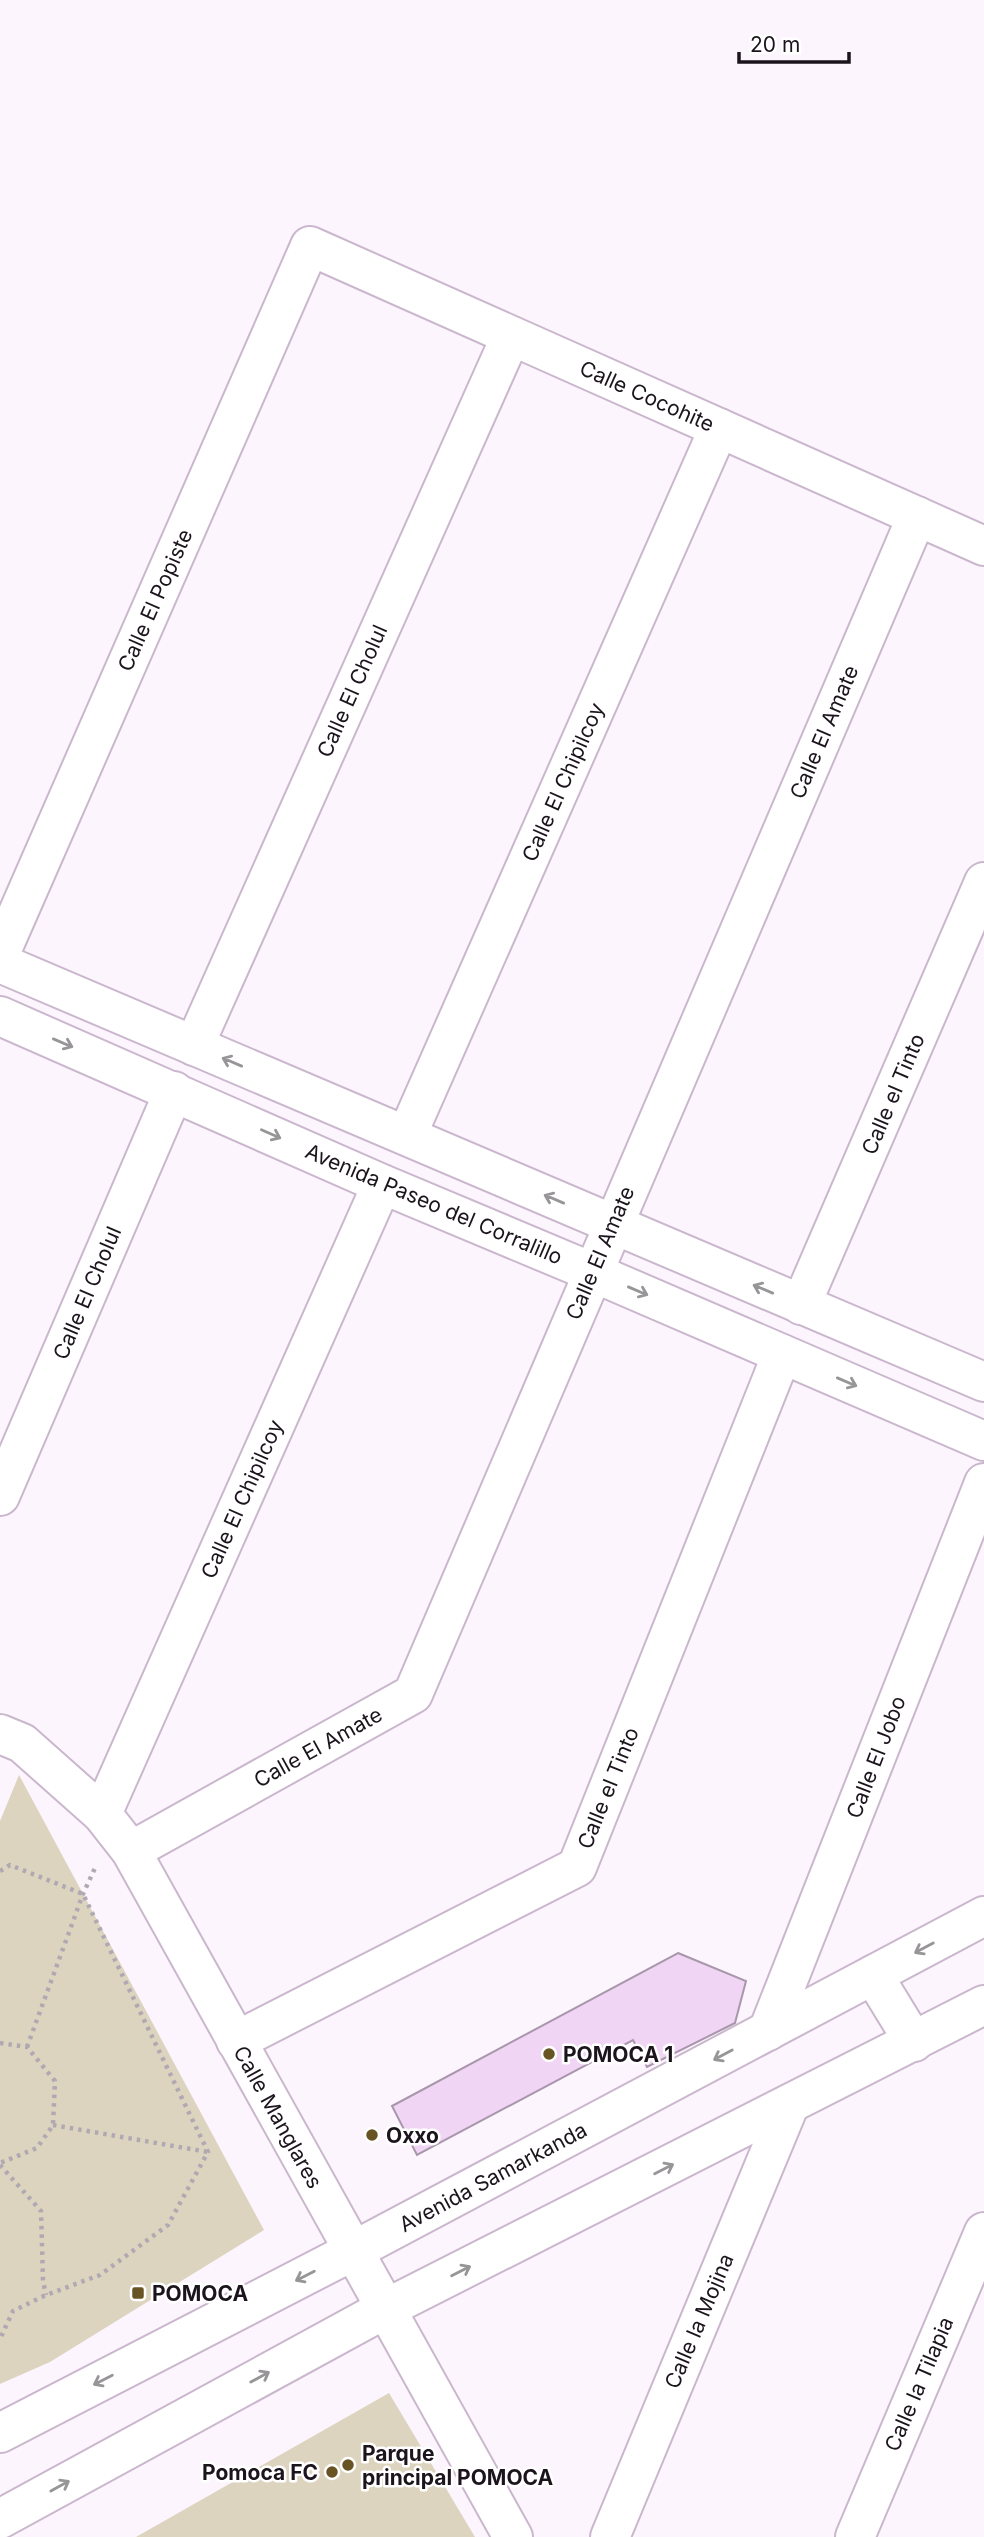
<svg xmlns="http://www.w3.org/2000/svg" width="984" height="2537" font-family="Inter,sans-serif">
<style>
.green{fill:#ddd4bf}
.building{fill:#f0d5f4;stroke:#a896ab;stroke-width:2}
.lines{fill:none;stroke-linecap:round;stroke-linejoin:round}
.minor-casing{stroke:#cab7cd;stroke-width:42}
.path{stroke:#b1a9b2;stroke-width:4.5;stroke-dasharray:3.5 5;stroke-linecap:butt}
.minor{stroke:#fff;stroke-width:38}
.oneway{stroke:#989599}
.poi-dot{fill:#685322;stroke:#fff;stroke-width:2.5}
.labels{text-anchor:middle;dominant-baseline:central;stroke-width:5;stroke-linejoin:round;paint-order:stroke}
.street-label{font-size:21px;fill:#1b141c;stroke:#fff}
.poi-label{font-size:21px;font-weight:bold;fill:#1b141c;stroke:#fff;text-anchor:start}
</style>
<rect width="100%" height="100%" fill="#fdf5fe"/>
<g class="green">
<path d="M19,1775l245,455 -214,132 -50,22v-563z"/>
<path d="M389,2393l86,144h-339z"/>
</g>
<path class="building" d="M678,1953l68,28 -11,42 -88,44 -14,-27 -216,115 -25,-49z"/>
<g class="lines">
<defs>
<g id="minor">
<path d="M0,954l310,-708 674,300"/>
<path d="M0,963l984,419"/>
<path d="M0,1016l382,168 210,88 392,169"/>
<path d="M194,1046l317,-710"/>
<path d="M407,1135l312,-707"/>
<path d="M801,1305l183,-423"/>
<path d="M0,1496l174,-405"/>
<path d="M0,1734l22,9 80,71 29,37 382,686"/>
<path d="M102,1814l280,-630"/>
<path d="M131,1851l282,-157 504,-1178"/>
<path d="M873,1975l41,67"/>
<path d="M768,2031l216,-548"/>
<path d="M236,2041l341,-174 205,-513"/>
<path d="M0,2433l353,-182 631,-335"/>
<path d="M0,2519l385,-210 599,-304"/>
<path d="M610,2537l179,-431"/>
<path d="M855,2537l129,-305"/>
</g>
</defs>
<use href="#minor" class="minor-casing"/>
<g class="path">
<path d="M0,1871l10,-6 73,29 125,258 -40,73 -68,50 -54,20 -33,16 -13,28"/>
<path d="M0,2043l27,4 28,34 -2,44 -16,23 -37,15"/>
<path d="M27,2047l56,-153 12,-26"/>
<path d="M53,2125l155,27"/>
<path d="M0,2165l41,46 2,70 3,14"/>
</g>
<use href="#minor" class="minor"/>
</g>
<defs><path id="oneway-shaft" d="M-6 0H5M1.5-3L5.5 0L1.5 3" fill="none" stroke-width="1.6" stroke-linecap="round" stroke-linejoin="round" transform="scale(1.75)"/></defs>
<g class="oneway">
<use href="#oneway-shaft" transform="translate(63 1043) rotate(23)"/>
<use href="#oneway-shaft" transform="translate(232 1062) rotate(-157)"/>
<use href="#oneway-shaft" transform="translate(271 1134) rotate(24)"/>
<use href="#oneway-shaft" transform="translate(554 1199) rotate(-157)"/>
<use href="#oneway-shaft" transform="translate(763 1289) rotate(-157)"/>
<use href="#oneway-shaft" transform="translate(638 1291) rotate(23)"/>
<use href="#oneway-shaft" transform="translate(847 1382) rotate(23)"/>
<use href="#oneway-shaft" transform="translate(924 1948) rotate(152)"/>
<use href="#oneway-shaft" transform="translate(723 2055) rotate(152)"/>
<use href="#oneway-shaft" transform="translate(664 2169) rotate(-27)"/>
<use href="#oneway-shaft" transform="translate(461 2271) rotate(-27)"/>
<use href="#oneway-shaft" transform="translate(305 2276) rotate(153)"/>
<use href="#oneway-shaft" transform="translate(260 2377) rotate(-29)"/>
<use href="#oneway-shaft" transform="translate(103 2380) rotate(153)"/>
<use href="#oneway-shaft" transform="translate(60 2486) rotate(-29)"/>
</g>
<g class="poi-dot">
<circle cx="549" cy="2054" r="7"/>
<circle cx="372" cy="2135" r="7"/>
<rect x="131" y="2286" width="14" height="14" rx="3.5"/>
<circle cx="348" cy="2465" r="7"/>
<circle cx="332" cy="2472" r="7"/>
</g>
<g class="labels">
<g class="street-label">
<text transform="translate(647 396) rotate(24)">Calle Cocohite</text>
<text transform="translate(155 600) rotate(-66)">Calle El Popiste</text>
<text transform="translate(352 691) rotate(-66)">Calle El Cholul</text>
<text transform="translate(824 732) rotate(-67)">Calle El Amate</text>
<text transform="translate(563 782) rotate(-66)">Calle El Chipilcoy</text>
<text transform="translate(893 1094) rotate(-67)">Calle el Tinto</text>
<text transform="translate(434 1204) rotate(23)">Avenida Paseo del Corralillo</text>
<text transform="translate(600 1253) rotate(-67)">Calle El Amate</text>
<text transform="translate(87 1293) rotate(-67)">Calle El Cholul</text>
<text transform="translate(242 1499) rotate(-66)">Calle El Chipilcoy</text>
<text transform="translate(318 1747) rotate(-29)">Calle El Amate</text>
<text transform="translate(876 1757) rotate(-69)">Calle El Jobo</text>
<text transform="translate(608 1788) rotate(-68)">Calle el Tinto</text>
<text transform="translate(278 2117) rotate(61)">Calle Manglares</text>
<text transform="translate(493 2177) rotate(-28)">Avenida Samarkanda</text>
<text transform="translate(699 2321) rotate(-67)">Calle la Mojina</text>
<text transform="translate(919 2384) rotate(-67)">Calle la Tilapia</text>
</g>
<g class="poi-label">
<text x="563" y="2054">POMOCA 1</text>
<text x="386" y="2135">Oxxo</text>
<text x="152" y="2293">POMOCA</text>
<text x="362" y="2453">Parque<tspan x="362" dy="24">principal POMOCA</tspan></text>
<text x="318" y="2472" text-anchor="end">Pomoca FC</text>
</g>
</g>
<path d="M739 52v10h110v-10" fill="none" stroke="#1b141c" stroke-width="3.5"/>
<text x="750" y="52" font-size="21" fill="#1b141c" stroke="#ffffff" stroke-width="5" paint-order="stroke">20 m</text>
</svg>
